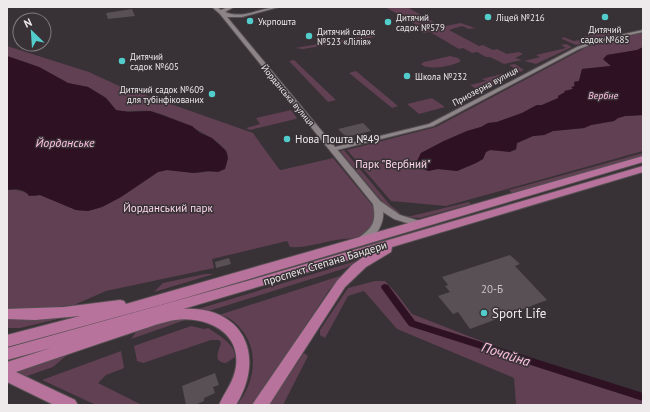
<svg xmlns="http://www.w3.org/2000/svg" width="650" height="412" font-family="'PT Sans',sans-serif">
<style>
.green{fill:#604052}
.water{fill:#2e1223}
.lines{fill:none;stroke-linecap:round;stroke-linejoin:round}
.canal{fill:#2e1223;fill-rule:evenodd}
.building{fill:#585054}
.street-casing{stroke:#564f52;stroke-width:2}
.secondary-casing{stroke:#564f52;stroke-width:2}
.primary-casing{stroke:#564f52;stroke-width:2}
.street{fill:#8d8488;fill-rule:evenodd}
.secondary{fill:#8d8488;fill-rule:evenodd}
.primary{fill:#b8739d;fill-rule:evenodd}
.poi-dot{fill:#52cdcc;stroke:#383135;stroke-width:1.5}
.labels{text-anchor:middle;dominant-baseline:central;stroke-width:3;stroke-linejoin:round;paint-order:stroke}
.far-poi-label{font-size:9px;fill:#eee9eb;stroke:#383135;text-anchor:start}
.far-street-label{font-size:9px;fill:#eee9eb;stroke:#383135}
.far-water-label{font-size:10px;font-style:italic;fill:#ffc0e3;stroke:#383135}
.poi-label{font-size:11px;fill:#eee9eb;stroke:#383135;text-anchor:start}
.park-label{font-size:11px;fill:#fed8ec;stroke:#383135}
.street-label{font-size:11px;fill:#eee9eb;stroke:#383135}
.near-number-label{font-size:11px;fill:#c8c3c5}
.water-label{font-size:12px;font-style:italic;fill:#ffc0e3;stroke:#383135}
.near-poi-label{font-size:13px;fill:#eee9eb;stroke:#383135;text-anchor:start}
.near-water-label{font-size:14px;font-style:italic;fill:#ffc0e3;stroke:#383135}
</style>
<rect width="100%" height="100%" fill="#383135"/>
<g class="green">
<path d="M385,7h22l27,15 -17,3z"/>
<path d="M461,23l14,5 -6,1 -7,-3 -13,4 30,16 4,-1 10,5 4,-1 10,5 12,-2 4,2 -8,4 7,2 -18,4 -14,-7h-4l-9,-5 -5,1 -9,-5 -4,1 -29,-17 -6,1 -4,-2z"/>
<path d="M610,31l7,3 -41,11 -14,-6 1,-2 11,4 12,-2 -3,-2z"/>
<path d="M643,33v14l-6,3 -30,5 -3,5 7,6 -29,3 -3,12 -5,1v6l-16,8 1,2 -17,7h-5l-15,8 -25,9 -9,1 -7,4 -14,4 -23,10 -23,12 -3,7 10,11 10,-2 19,2 19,-8 7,-4 3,-7 4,-2 21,1 5,-1 1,-7 16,-7 11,-1 9,-4 31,-3 7,-3 23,-4 4,-3 7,-2 18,-1v36l-197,55 -55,-5 -44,-51 89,-23 151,-80 15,-5z"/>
<path d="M371,35l4,2 -72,12 -8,-1z"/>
<path d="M566,44l6,3 -36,17 -12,-3 16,-4 -4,-2 30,-7 -5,-3z"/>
<path d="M7,46l82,26 28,13 136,48 26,36 2,1 52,-12 39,47 3,6 1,9c-3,4 -6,10 -10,13 -9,7 -20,5 -30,7 -16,3 -30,8 -46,7l-3,-6 -75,18 2,9 -108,23 -32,14 -40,4 -27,-1v-118c11,-1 17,2 27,6l6,-1 36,15 12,1 14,-4 19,-10 37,-25 9,-2 29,3 18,-2 12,-5c1,-4 3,-11 0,-15 -8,-14 -60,-37 -76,-40 -12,-1 -23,2 -34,-1l-10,-12 -18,-11 -20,-4 -29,-16 -32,-11z"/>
<path d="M450,56l8,2 3,3c-7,5 -34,10 -40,3l3,-2z"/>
<path d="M294,60l42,40 -8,2 -39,-41z"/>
<path d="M515,64l9,6 -43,22 -11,-7 16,-4 -4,-2 35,-9 -8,-5z"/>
<path d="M356,71l42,35 -6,2 -43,-35z"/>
<path d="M432,98l13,9 -26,7 -12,-10z"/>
<path d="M291,110l6,8 -1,1 -46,11 -4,-2 14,-4 -4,-6z"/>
<path d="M344,150l46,55 10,8 -2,1 -13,-9 -45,-54z"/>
<path d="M643,153v3l-131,37 -3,-3z"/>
<path d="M469,202l2,2 -51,14 -13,-1z"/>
<path d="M356,261l-10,7 -137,43 -11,-2z"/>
<path d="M205,274h9l-60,18 9,-9z"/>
<path d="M343,275l-14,15 -76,115h-16c18,-22 23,-55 3,-77 -6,-7 -12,-12 -21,-13z"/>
<path d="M375,281h10l12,13 15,20 95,37 136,43v11h-124l-3,-1 -2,-26 -117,-49 -33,-38 -16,5 -23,42 -5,-3v-5l28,-42z"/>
<path d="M62,316l-4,3 -38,9h-13v-10z"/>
<path d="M171,318h20l-60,21 6,-8z"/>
<path d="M191,326l13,3 4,-1c10,7 27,15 27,29l-9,6c-13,-1 -8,-11 -5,-20l-2,-3h-8l-68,23 -6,-2 -3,-15z"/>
<path d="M73,350l-20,17 -46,16v-10z"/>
<path d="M121,351l3,16 -2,2 -16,6 -8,8 44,22h-46l-54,-25z"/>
<path d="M304,353l4,3 -25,49h-14z"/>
</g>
<g class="water">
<path d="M643,47v68l-18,1 -7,2 -4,3 -23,4 -7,3 -31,3 -9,4 -11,1 -16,7 -1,6 -6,3 -20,-2 -4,2 -3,7 -7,4 -19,8 -19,-2 -10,2 -10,-4 -2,-4 5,-10 23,-12 23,-10 14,-4 7,-4 9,-1 25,-9 15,-8h5l16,-7v-2l7,-4 -1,-1 9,-2 -2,-2 4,-1 -1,-4 5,-1 3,-12 29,-3 -8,-7 4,-4 30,-5z"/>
<path d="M7,56l32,11 29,16 20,4 18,11 10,12 13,2 21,-1 42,15 8,7 12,5 14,13 2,7 -3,11 -7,3 -10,-1 -15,2 -26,-3 -9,2 -37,25 -19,10 -14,4 -12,-1 -36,-15 -11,1c-5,-8 -14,-7 -22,-6z"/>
</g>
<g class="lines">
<path class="canal" d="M385,284l3,1 27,36 228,72v8l-234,-75 -27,-37 -1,-2 1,-2z"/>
</g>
<g class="building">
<path d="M132,9l3,7 -27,3 -2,-6z"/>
<path d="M363,123l8,8 -25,6 -8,-8z"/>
<path d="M510,255l10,9 -5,2 32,34 -77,29 -12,-17 -5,2 -15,-18 12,-4 -5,-6 3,-1 -6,-8z"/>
<path d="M229,258l2,6 -15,4 -1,-6z"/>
<path d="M215,373l4,12 -6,2 2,6 -11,5v3l-9,4h-9l-4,-19z"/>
</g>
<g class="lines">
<defs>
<path id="street" d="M643,30v2l-45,10 -19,7 -146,77 -100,25 -3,-2 1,-1 98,-24 148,-77 19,-7z"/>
<path id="secondary" d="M212,7h5l4,3 7,-3h6l-9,5c18,8 36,-5 54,-5l-37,10h-15l153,184 20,14 23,7 2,2 -2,2 -3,1 -26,-8 -11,-7c2,12 -12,36 -26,31l-2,-2 2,-2c15,-11 20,-16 16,-35l-153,-190z"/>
<g id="primary">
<path d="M643,156v6l-475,141 -161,44v-12l73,-19 -45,4 -28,-1v-10l57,-2 56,-7 4,1 2,3z"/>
<path d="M643,166v6l-251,75 -1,5 -25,15 -21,20 -76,118h-17l85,-124 15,-16 14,-10 -183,54c61,-3 83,47 53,96h-17c6,-14 15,-23 17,-39 5,-39 -40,-53 -70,-44 -13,3 -25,8 -38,12 -37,12 -74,25 -112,38l59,28 3,5h-24l-47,-23v-20l44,-14 -44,12v-12l254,-71z"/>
</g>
</defs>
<use href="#street" class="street-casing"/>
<use href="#secondary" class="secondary-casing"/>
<use href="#primary" class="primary-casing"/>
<use href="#street" class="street"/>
<use href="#secondary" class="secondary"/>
<use href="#primary" class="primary"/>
</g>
<g class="poi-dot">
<circle cx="488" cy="17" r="4"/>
<circle cx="605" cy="17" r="4"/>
<circle cx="250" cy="21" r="4"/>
<circle cx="388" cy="22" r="4"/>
<circle cx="309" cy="36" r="4"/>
<circle cx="122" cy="61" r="4"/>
<circle cx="407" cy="76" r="4"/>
<circle cx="212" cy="94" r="4"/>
<circle cx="287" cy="139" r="4"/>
<circle cx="484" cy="313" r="4"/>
</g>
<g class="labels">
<g class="far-poi-label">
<text x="396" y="17">Дитячий<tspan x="396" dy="10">садок №579</tspan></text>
<text x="496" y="17">Ліцей №216</text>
<text x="258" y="21">Укрпошта</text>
<text x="605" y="29" text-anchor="middle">Дитячий<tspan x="605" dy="10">садок №685</tspan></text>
<text x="317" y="31">Дитячий садок<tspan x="317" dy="10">№523 «Лілія»</tspan></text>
<text x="130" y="56">Дитячий<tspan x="130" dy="10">садок №605</tspan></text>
<text x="415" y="76">Школа №232</text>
<text x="204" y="89" text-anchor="end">Дитячий садок №609<tspan x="204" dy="10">для тубінфікованих</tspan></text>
</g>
<g class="far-street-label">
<text transform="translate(485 86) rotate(-28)">Приозерна вулиця</text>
<text transform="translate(288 95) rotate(50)">Йорданська вулиця</text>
</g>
<g class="far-water-label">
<text x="603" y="95">Вербне</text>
</g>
<g class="poi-label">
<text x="295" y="139">Нова Пошта №49</text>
</g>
<g class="park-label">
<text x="393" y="164">Парк "Вербний"</text>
<text x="168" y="208">Йорданський парк</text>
</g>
<g class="street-label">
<text transform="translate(325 263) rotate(-17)">проспект Степана Бандери</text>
</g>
<g class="near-number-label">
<text x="492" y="289">20-Б</text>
</g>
<g class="water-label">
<text x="65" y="142">Йорданське</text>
</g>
<g class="near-poi-label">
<text x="492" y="313">Sport Life</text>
</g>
<g class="near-water-label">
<text transform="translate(506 354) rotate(18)">Почайна</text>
</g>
</g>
<rect width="650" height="412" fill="none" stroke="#eee9eb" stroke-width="16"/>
<g transform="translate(32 32) rotate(335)"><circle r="19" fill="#383135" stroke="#817b7e"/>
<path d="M0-3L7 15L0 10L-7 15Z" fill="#52cdcc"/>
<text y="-6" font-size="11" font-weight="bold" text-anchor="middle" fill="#eee9eb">N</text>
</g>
</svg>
